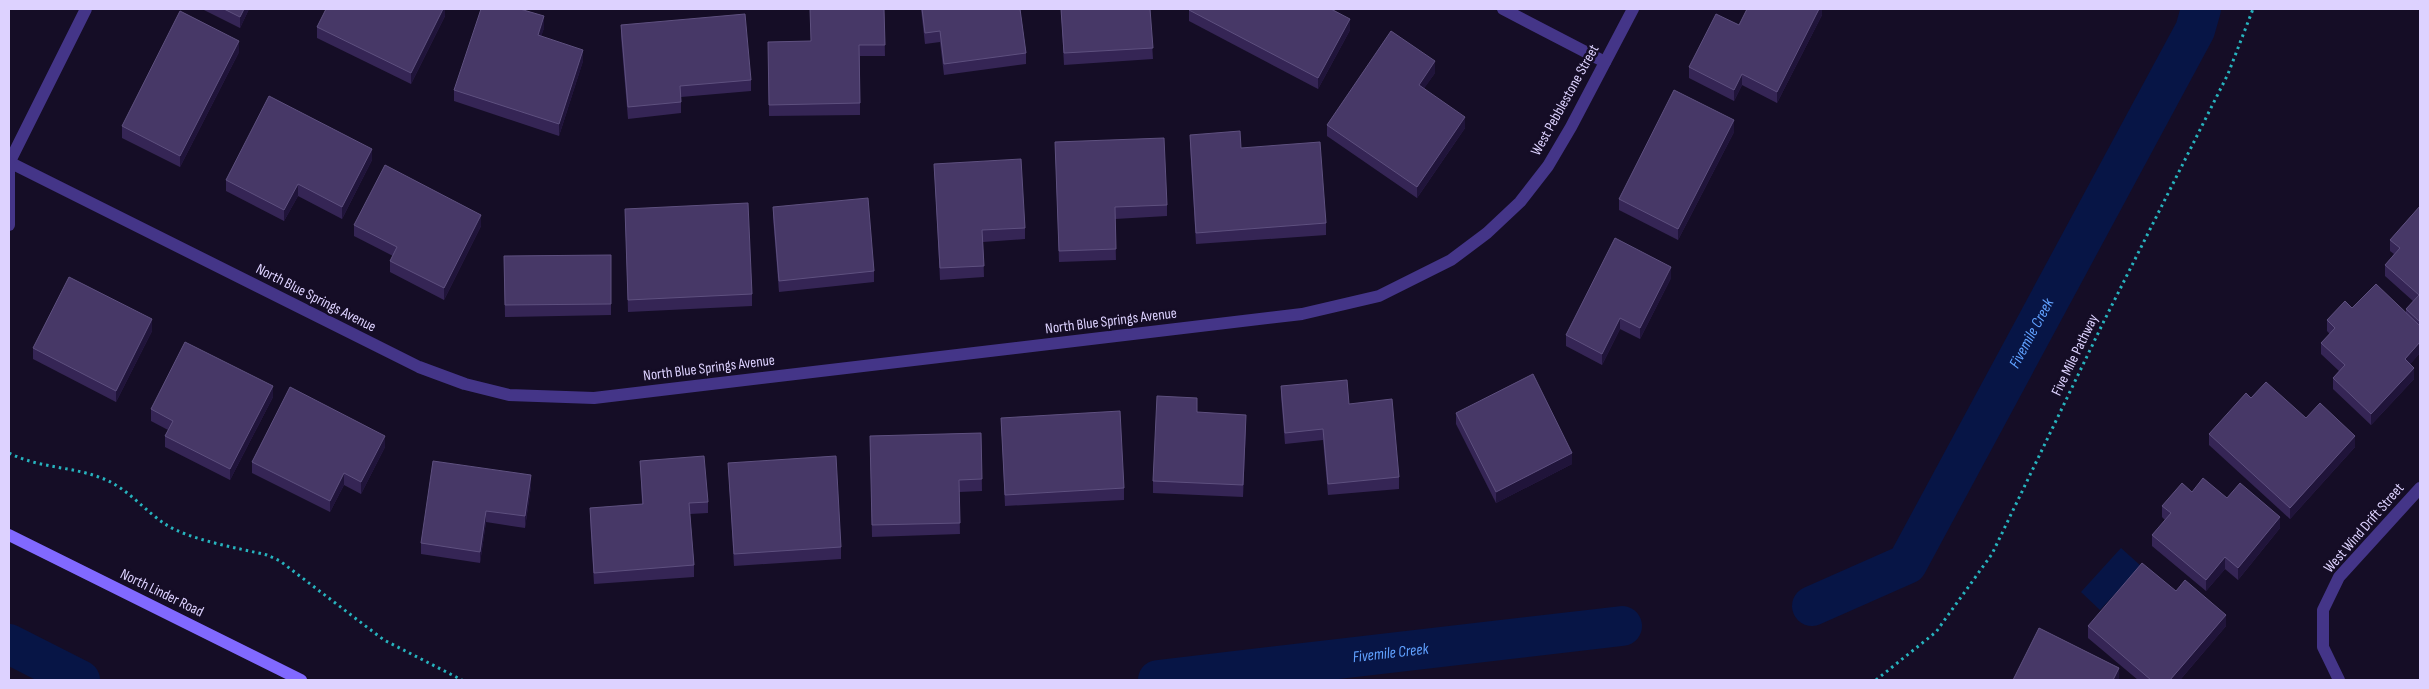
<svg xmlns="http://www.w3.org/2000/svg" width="2429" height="689" font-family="'Sofia Sans Condensed',sans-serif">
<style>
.water{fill:#071546}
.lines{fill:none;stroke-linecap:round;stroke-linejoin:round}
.canal{stroke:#071546;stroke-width:40}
.path{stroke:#27b3be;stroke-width:3;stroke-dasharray:2.5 4;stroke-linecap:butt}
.minor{stroke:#443588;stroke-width:12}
.secondary{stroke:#8169ff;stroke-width:12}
.wall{fill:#352555}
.shaded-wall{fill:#20143a}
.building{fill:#473867;stroke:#5e507f}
.labels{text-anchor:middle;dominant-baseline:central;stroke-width:5;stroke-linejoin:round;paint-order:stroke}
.street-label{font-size:15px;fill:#ddd2ff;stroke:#150d26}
.water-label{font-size:16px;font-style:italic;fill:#60a1ff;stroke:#150d26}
</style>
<rect width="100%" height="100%" fill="#150d26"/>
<path class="water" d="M2121,548l20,18 -41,44 -19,-18z"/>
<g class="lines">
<g class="canal">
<path id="s1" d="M1812,606l95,-42 288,-534 6,-21"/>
<path d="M9,644l71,36"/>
<path id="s2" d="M1158,680l464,-54"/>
</g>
<g class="path">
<path d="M9,453c32,16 64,13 95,26 23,9 41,32 61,45 24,16 73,24 102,31l13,6 104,79 78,40"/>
<path d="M1876,680l60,-48 56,-78 111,-231 125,-249 25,-65"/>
</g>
<g class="minor">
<path d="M1503,9l102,53"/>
<path d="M9,162l410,205 46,17 44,11 85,3 708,-84 77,-18 72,-36 36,-27 33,-31 28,-36 23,-39 62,-118"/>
<path d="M9,163l77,-154"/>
<path d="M9,163v62"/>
<path d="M2339,680l-16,-33v-37l16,-33 81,-89"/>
</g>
<path class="secondary" d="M9,535l292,145"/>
</g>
<g class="wall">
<path d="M202,9h47l-9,19z"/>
<path d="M445,9v7l-34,68 -94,-46v-11z"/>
<path d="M884,9l1,47h-25v59l-91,1 -1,-74 42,-1z"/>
<path d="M921,9h99l6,44v11l-82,11 -4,-33 -15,2z"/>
<path d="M1061,9h89l3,50 -89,6z"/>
<path d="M1822,9v6l-45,88 -35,-18 -8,16 -45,-23v-11l50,-42z"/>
<path d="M1189,10l161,20 -32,59 -129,-68z"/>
<path d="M621,25l130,55v11l-70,6v16l-53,6 -7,-82z"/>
<path d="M544,28l-3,8 42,25 -24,75 -105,-35v-11z"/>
<path d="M239,52l-59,115 -58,-29v-12z"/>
<path d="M1435,73l-11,15 41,40 -48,70 -90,-62v-11z"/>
<path d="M1734,132l-56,108 -59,-30v-11z"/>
<path d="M1190,135l51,13 85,75v12l-130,9 -6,-98z"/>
<path d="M1055,142l112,63v11l-52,3 1,41 -57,2z"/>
<path d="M372,160l-30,59 -44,-23 -14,25 -58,-30v-11z"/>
<path d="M934,164l91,64v11l-42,3 1,35 -44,3z"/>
<path d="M2420,206v147l-10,11 4,15 -43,46 -38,-36v-11l6,-7 -18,-17v-11l9,-9 -3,-3v-11l25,-12 54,5v-4l7,-8 -28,-25v-11l9,-11 -4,-3v-11z"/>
<path d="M773,207l101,64v11l-95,10 -6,-74z"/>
<path d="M625,209l127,85v12l-124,6z"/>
<path d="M354,225l127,1 -37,74 -54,-28v-11l3,-5 -39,-20z"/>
<path d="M611,255v60l-106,2 -1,-61z"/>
<path d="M1671,278l-31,61 -20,-10 -18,36 -36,-19v-11z"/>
<path d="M152,331l-36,71 -83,-43v-11z"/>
<path d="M1281,386l118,91v12l-71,6 -5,-55 -38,4 -4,-47z"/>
<path d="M273,397l-43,83 -65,-33v-11l3,-6 -17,-9v-12z"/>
<path d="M2251,398l55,20 49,29 -65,72 -81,-74v-11z"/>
<path d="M1197,412l49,14 -3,71 -90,-4v-12z"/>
<path d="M1456,413l116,51 -76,39 -40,-79z"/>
<path d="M1001,418l123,70v12l-119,6z"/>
<path d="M981,433l1,58 -23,1 1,42 -88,3 -2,-101z"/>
<path d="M385,447l-24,47 -17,-9 -14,27 -78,-39v-11z"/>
<path d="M640,461l68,41v11l-18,1 4,51v12l-100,7 -4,-65v-11l52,-4z"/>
<path d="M728,463l113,84v12l-107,7z"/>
<path d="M531,486l-6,42 -39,-6 -6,41 -59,-9v-11z"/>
<path d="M2192,492l35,6 53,30 -42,52 -13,-11 -19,22 -54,-45v-11l13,-15 -3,-3v-11z"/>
<path d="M2176,591l50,35 -46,54h-42l-50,-42v-12z"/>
</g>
<g class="shaded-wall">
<path d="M244,9h5l-9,19v-11z"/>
<path d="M443,9h2v7l-34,68v-11z"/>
<path d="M1819,9h3v6l-45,88v-11z"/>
<path d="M544,16v12l-6,18v-11z"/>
<path d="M1350,19v11l-32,59v-11z"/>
<path d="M239,41v11l-59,115v-11z"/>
<path d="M583,50v11l-24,75v-12z"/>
<path d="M1435,61v12l-16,23v-11z"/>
<path d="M1742,74v11l-8,16v-11z"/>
<path d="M1465,117v11l-48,70v-11z"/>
<path d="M1734,120v12l-56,108v-11z"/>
<path d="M372,149v11l-30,59v-12z"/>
<path d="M298,184v12l-14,25v-11z"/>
<path d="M481,215v11l-37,74v-12z"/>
<path d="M1671,267v11l-31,61v-11z"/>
<path d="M1620,318v11l-18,36v-11z"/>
<path d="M152,319v12l-36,71v-11z"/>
<path d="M2420,342v11l-15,17v-11z"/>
<path d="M2414,368v11l-43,46v-11z"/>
<path d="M273,386v11l-43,83v-11z"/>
<path d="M1246,415v11l-3,71v-12z"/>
<path d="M385,436v11l-24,47v-12z"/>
<path d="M2355,436v11l-65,72v-11z"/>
<path d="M1572,453v11l-76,39v-11z"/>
<path d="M344,473v12l-14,27v-11z"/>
<path d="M531,475v11l-6,42v-12z"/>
<path d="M486,511v11l-6,41v-11z"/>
<path d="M2280,517v11l-42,52v-12z"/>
<path d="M2225,557v12l-19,22v-11z"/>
<path d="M2226,615v11l-46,54h-10z"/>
<path d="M2119,668v11l-1,1h-5z"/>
</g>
<g class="building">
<path d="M224,9h20l-4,8z"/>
<path d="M326,9h117l-32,64 -94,-46z"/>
<path d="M481,9h39l24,7 -6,19 45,15 -24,74 -105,-34z"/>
<path d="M810,9h74l1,36h-26l1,58 -91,2 -1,-63 43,-1z"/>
<path d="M922,9h98l6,44 -82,11 -4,-33 -15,2z"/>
<path d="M1061,9h89l3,39 -89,5z"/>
<path d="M1190,9h141l19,10 -32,59 -129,-68z"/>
<path d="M1747,9h72l-42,83 -35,-18 -8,16 -45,-23 27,-53 23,11z"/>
<path d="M180,11l59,30 -59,115 -58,-30z"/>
<path d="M745,14l6,66 -71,6 1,16 -53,5 -7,-82z"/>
<path d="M1391,31l44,30 -16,24 46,32 -48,70 -90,-62z"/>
<path d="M1674,90l60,30 -56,109 -59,-30z"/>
<path d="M269,96l103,53 -30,58 -44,-23 -14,26 -58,-30z"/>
<path d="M1240,131l1,17 79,-6 6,81 -130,10 -6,-98z"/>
<path d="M1164,138l3,67 -52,2 1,42 -57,2 -4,-109z"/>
<path d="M1021,159l4,69 -43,2 2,36 -44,2 -6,-104z"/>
<path d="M385,165l96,50 -37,73 -54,-27 7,-14 -43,-22z"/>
<path d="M868,198l6,73 -95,10 -6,-74z"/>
<path d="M748,203l4,91 -124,6 -3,-91z"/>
<path d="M2420,206v116l-14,-13 13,-14 -34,-30 15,-17 -10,-8z"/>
<path d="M1615,238l56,29 -31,61 -20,-10 -18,36 -36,-19z"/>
<path d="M611,255v49l-106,1 -1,-49z"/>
<path d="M69,277l83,42 -36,72 -83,-43z"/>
<path d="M2376,284l44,42v16l-15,17 9,9 -43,46 -38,-36 12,-13 -24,-22 14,-15 -8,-8 18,-19 7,7z"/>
<path d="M185,342l88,44 -43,83 -65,-33 8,-15 -22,-12z"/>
<path d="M1533,374l39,79 -76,39 -40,-79z"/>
<path d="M1347,380l2,24 43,-5 7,78 -71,7 -5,-55 -38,4 -4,-47z"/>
<path d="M2266,382l40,36 14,-15 35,33 -65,72 -81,-74 37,-41 5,5z"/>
<path d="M290,387l95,49 -24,46 -17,-9 -14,28 -78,-39z"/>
<path d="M1157,396l40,2v14l49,3 -3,70 -90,-4z"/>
<path d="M1120,411l4,77 -119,7 -4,-77z"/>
<path d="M981,433l1,46 -23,1 1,43 -88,2 -2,-89z"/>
<path d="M704,456l4,46 -19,1 5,62 -100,8 -4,-65 53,-4 -3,-43z"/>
<path d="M836,456l5,91 -107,7 -6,-91z"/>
<path d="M433,461l98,14 -6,41 -39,-5 -6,41 -59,-9z"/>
<path d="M2203,478l24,20 13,-15 40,34 -42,51 -13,-11 -19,23 -54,-45 19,-22 -9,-7 20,-23 10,9z"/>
<path d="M2142,563l34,28 9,-11 41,35 -56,65h-19l-63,-54z"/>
<path d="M2039,628l80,40 -6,12h-100z"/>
</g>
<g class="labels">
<g class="street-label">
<text transform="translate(1565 100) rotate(-61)">West Pebblestone Street</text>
<text transform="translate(316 298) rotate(27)">North Blue Springs Avenue</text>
<text transform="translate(1111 321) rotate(-7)">North Blue Springs Avenue</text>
<text transform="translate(2075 355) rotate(-64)">Five Mile Pathway</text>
<text transform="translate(709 368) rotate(-7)">North Blue Springs Avenue</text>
<text transform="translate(2364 528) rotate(-49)">West Wind Drift Street</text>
<text transform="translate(162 593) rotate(26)">North Linder Road</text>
</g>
<g class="water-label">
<text stroke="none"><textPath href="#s1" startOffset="366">Fivemile Creek</textPath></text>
<text stroke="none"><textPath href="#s2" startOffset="234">Fivemile Creek</textPath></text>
</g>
</g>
<rect width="2429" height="689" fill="none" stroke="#ddd2ff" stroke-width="20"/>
</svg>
